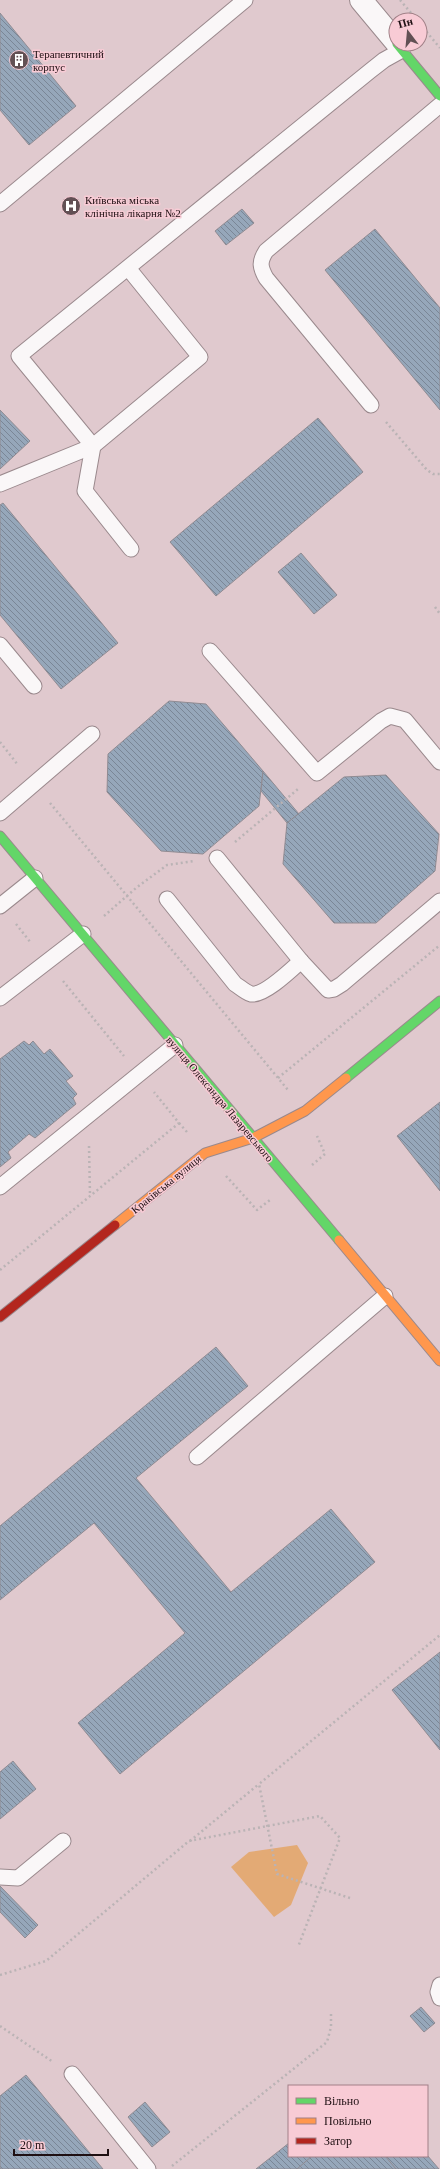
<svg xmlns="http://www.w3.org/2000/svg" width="440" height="2169" font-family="Georgia,serif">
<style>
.green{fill:#e3aa75}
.building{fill:url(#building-back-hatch);stroke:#908b92}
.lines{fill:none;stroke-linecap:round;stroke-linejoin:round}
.lane-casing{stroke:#9a898d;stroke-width:17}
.street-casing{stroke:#9a898d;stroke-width:24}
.fast-casing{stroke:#9a898d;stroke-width:11}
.slow-casing{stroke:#9a898d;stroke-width:11}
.jam-casing{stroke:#9a898d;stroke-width:11}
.path{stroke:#bab3b5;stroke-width:2.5;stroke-dasharray:2 3;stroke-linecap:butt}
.lane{stroke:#faf7f8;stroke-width:15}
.street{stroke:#faf7f8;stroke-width:22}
.fast{stroke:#63d668;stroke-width:9}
.slow{stroke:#ff974d;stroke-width:9}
.jam{stroke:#b3261e;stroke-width:9}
.labels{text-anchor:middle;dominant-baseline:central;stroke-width:3;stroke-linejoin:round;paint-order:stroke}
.poi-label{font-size:11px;fill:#1e0f12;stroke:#f8cbd5;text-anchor:start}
.street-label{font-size:11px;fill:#1e0f12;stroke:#f8cbd5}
</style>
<defs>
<pattern id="building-back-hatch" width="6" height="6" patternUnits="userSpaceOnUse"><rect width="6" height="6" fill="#96a7ba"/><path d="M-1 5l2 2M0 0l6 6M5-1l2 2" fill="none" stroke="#7a8696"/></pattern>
</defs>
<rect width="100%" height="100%" fill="#e0c9ce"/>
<path class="green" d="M297,1845l11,18 -17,42 -17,12 -43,-50 18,-15z"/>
<g class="building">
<path d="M0,13l76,93 -47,39 -29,-35z"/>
<path d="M242,209l12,14 -28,22 -11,-14z"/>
<path d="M375,229l65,79v102l-115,-140z"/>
<path d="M0,410l30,31 -30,28z"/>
<path d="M318,418l45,54 -147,124 -46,-54z"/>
<path d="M3,503l115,140 -57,46 -61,-74v-110z"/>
<path d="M301,553l36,42 -23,19 -36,-42z"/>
<path d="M169,701l37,3 57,67 -4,35 -56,48 -42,-3 -54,-59 1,-38z"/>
<path d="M263,771l36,43 -12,9 -26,-32z"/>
<path d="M386,775l53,59 -4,37 -59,52h-42l-51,-59 4,-41 57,-46z"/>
<path d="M24,1041l5,4 4,-4 11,13 6,-5 23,27 -7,5 11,13 -4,4 3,6 -41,34 -6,-4 -21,18 3,6 -11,9v-108z"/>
<path d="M440,1102v89l-43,-55z"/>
<path d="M216,1347l32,39 -112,92 95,114 100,-83 44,53 -255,212 -42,-51 107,-90 -91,-110 -94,77v-74z"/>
<path d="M440,1652v98l-48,-60z"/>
<path d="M13,1761l23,28 -36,30v-47z"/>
<path d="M0,1886l38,39 -13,13 -25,-26z"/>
<path d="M421,2007l14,16 -11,9 -14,-16z"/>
<path d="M26,2075l54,66 23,28h-103v-73z"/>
<path d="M145,2102l25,30 -18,15 -24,-30z"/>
<path d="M289,2143v13l138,-1 12,14h-183z"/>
<path d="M312,2156h73l11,13h-99z"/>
</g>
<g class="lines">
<defs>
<g id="lane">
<path d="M0,204l245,-204"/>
<path d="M371,405l-105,-127c-6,-11 -7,-16 0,-27l174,-146"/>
<path d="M0,484l93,-38 107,-89 -72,-89"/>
<path d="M131,549l-46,-58 8,-45 -74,-90 351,-285 14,-11 18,-10"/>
<path d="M0,645l34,41"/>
<path d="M210,651l107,122 64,-52 9,-5 15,4 35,42"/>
<path d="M0,813l92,-79"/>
<path d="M217,858l84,103 27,29 6,-1 8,-5 98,-83"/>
<path d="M167,899l68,85c5,3 10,8 16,10 13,2 40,-24 50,-33"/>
<path d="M0,906l35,-28"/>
<path d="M0,998l83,-64"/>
<path d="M0,1187l175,-142"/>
<path d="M197,1457l188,-161"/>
<path d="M0,1877l18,1 45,-37"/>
<path d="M440,1985l-2,7 2,6"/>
<path d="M72,2074l76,95"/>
</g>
<path id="street" d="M361,0l35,42"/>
<g id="fast">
<path d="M397,44l43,52"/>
<path d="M0,836l339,404"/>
<path d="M346,1078l94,-77"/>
</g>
<g id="slow">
<path d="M115,1225l90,-72 48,-15 52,-27 41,-33"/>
<path d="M339,1240l101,121"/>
</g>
<path id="jam" d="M0,1317l115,-92"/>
</defs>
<use href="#lane" class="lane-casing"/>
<use href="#street" class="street-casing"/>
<use href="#fast" class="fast-casing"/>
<use href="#slow" class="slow-casing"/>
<use href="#jam" class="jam-casing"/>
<g class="path">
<path d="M400,0l17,20"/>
<path d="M420,24l20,24"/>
<path d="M386,422l41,48 6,4h7"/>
<path d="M435,607l5,7"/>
<path d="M0,742l18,23"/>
<path d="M50,803l238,287"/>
<path d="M235,842l63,-53"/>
<path d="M104,916l32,-28 31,-23 27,-4"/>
<path d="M16,924l15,19"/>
<path d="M63,981l61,75"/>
<path d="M278,1078l162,-133"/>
<path d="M179,1123l8,9"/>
<path d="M89,1146l1,49"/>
<path d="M312,1165l13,-11 -8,-18"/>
<path d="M226,1176l31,34 13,-10"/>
<path d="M0,1270l179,-147 -25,-31"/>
<path d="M190,1841l69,-57"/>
<path d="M350,1898l-73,-24 -18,-90 181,-149"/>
<path d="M0,1975l46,-14 143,-120 131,-25 20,22 -42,109"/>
<path d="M0,2026l53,36"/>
<path d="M172,2166l155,-124 4,-15v-15"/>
</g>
<use href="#lane" class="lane"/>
<use href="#street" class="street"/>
<use href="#fast" class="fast"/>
<use href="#slow" class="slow"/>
<use href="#jam" class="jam"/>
</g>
<defs>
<symbol id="building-disc" viewBox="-11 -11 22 22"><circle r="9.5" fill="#625054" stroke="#f8cbd5"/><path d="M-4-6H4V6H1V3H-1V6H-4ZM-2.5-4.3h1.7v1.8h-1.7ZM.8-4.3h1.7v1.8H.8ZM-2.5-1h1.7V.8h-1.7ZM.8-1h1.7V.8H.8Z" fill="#fff"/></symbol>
<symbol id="hospital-disc" viewBox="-11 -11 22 22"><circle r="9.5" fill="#625054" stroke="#f8cbd5"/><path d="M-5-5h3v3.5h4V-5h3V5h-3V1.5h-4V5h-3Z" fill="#fff"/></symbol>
</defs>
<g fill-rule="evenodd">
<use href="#building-disc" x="8" y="49" width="22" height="22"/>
<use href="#hospital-disc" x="60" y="195" width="22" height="22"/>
</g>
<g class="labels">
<g class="poi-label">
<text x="33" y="54">Терапевтичний<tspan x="33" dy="13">корпус</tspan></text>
<text x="85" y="200">Київська міська<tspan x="85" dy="13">клінічна лікарня №2</tspan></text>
</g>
<g class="street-label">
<text transform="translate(220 1099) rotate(50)">вулиця Олександра Лазаревського</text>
<text transform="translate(166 1184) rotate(-39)">Краківська вулиця</text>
</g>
</g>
<rect x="288" y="2085" width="140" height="72" fill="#f8cbd5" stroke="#a18087"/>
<rect x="296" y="2098" width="20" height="6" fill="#63d668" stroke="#a18087"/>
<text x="324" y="2105" font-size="12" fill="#1e0f12">Вільно</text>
<rect x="296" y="2118" width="20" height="6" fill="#ff974d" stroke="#a18087"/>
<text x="324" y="2125" font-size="12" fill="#1e0f12">Повільно</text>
<rect x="296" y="2138" width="20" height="6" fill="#b3261e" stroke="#a18087"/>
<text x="324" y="2145" font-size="12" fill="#1e0f12">Затор</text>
<g transform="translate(408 32) rotate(344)"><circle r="19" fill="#f8cbd5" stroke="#a18087"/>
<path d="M0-3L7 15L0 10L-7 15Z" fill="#625054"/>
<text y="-6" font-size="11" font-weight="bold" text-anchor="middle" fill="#1e0f12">Пн</text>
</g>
<path d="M14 2149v6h94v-6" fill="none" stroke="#1e0f12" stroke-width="2"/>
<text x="20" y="2149" font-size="12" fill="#1e0f12" stroke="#f8cbd5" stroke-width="3" paint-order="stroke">20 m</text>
</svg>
